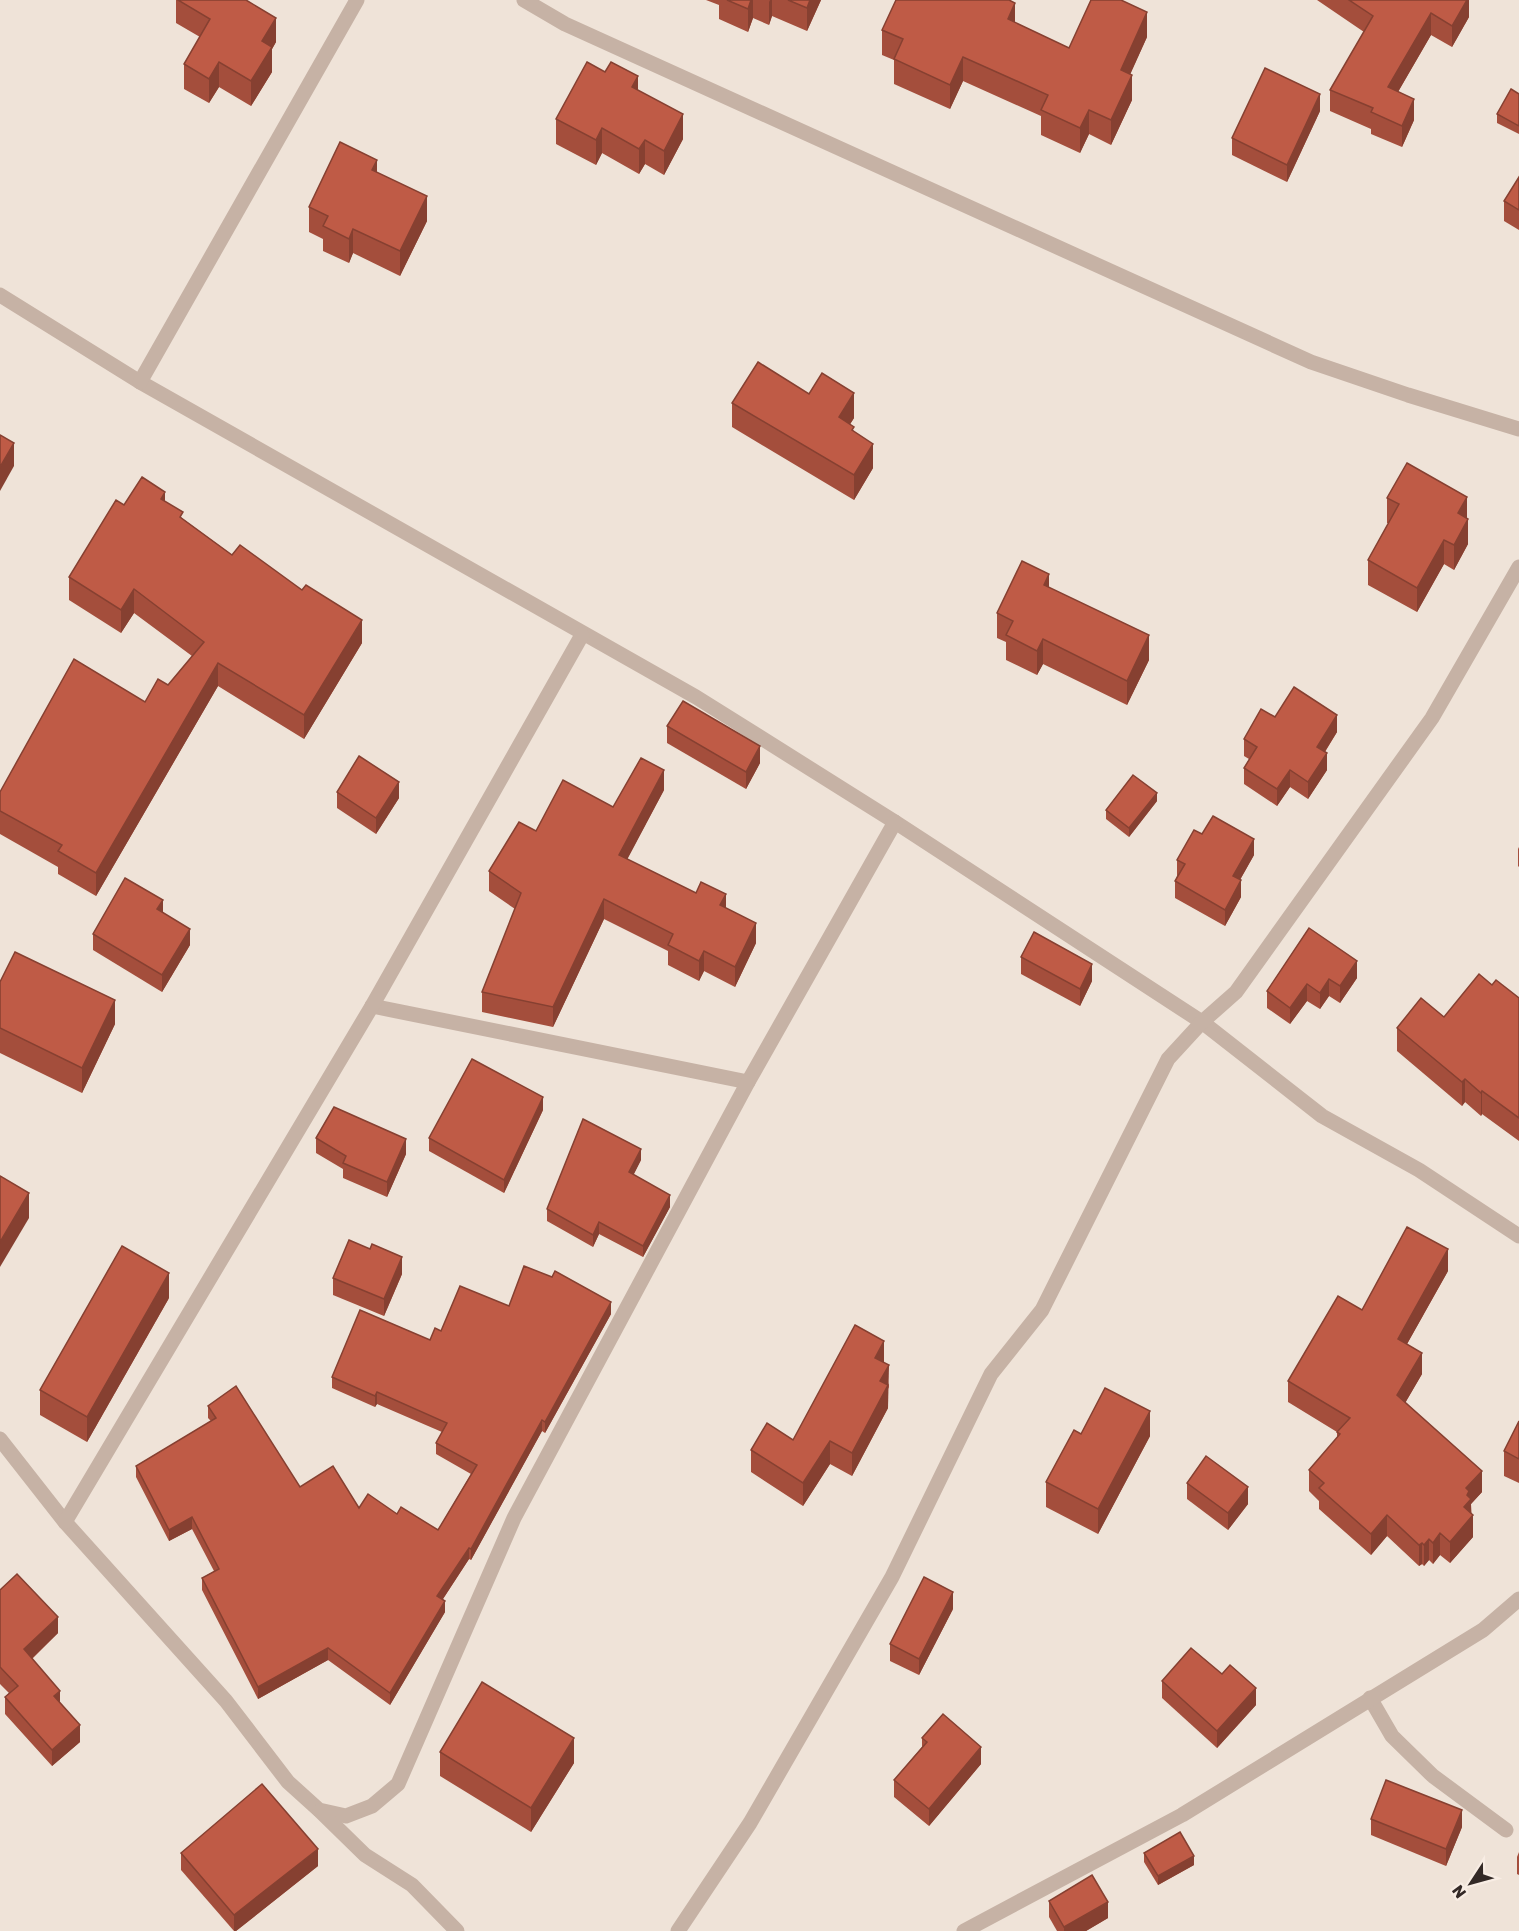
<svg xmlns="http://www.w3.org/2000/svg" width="1519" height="1931" font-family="Rubik,sans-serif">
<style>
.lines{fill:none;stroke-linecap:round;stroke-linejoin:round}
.lane{stroke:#c6b2a5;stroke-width:15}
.street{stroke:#c6b2a5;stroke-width:15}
.wall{fill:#a44e3c}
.shaded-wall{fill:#864031}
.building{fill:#bf5b46;stroke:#864031;stroke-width:1.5}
</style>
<rect width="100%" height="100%" fill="#efe3d8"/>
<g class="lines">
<path class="lane" d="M1370,1698l22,38 41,40 73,54"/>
<g class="street">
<path d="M524,0l41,24 746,338 97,33 111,34"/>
<path d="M0,295l140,87 556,315 199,125 307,200 120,94 97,54 100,66"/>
<path d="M140,382l217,-382"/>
<path d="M372,1006l376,76"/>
<path d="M0,1439l65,83 161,179 62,81 31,28 27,6 26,-10 26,-22 116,-266 234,-436 147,-260"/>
<path d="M65,1522l307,-516 210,-371"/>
<path d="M320,1811l45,44 47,30 45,46"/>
<path d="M678,1931l72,-108 142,-246 99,-203 51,-64 126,-251 34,-37 34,-30 196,-274 87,-151"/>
<path d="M964,1931l218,-116 301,-185 36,-31"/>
</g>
</g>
<g class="wall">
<path d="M176,0h70l30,42 -4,7v23l-21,34 -32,-19 -10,16 -25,-14v-25l16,-27 -24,-14z"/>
<path d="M706,0h115l-14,31 -35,-15 -3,9 -16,-7 -5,14 -29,-13v-14z"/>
<path d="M1317,0h152v17l-17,30 -21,-12 -33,57 16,28 -12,27 -31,-13v-5l-41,-18v-21l34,-58z"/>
<path d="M1015,23l54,25 78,-11 -17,37 2,26 -21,45 -22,-11 -9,19 -39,-18v-19l-78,-35 -13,28 -56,-25v-24l-12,-5v-25z"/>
<path d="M638,90l45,49 -19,36 -19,-11 -6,10 -37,-21 -6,12 -40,-21v-25z"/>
<path d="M1519,94v40l-22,-11v-9z"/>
<path d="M1320,111l-33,71 -55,-27v-17z"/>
<path d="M377,172l50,49 -27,55 -47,-23 -4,10 -26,-12v-12l-14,-7v-25z"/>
<path d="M1519,177v53l-15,-9v-20z"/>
<path d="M809,394l45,24 -4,6 23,44 -19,32 -122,-73v-24z"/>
<path d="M1387,498l80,20 1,26 -14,26 -10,-6 -27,48 -49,-27v-25l21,-37h-2z"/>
<path d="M165,501l18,18 49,36 130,88 -58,96 -86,-53 -122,210 -38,-22v-7l-58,-33v-42l145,-90 23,-17 24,-29 -58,-43 -13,20 -52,-33v-23z"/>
<path d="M1049,587l100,73 -22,45 -84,-41 -6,11 -31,-15v-18l-9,-4v-25z"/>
<path d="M1275,717l62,15 -12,20 2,18 -19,29 -18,-12 -13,19 -33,-22v-16l5,-9 -5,-3v-17z"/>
<path d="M667,726l93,37 -14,26 -79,-46z"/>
<path d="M664,790l-37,69 99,49 30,35 -21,44 -31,-16 -5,10 -31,-16v-14l-64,-32 -51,108 -71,-15v-20l33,-83 -26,-18v-20l47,-40 77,-24z"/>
<path d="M337,792l62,6 -23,36 -39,-26z"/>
<path d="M1157,801l-28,36 -23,-18v-9z"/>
<path d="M1519,847v20l-1,-1v-17z"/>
<path d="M1254,855l-14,25 1,17 -16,29 -50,-28v-17l2,-5v-16z"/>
<path d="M163,912l27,33 -28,47 -69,-42v-16z"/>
<path d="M1309,928l48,50 -17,25 -11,-7 -9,13 -13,-8 -17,23 -23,-16v-17z"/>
<path d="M1021,957l71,24 -12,25 -59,-32z"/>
<path d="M0,982l115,42 -33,69 -82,-40z"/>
<path d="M1519,998v143l-37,-27 -1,2 -16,-14 -3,4 -65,-55v-23z"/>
<path d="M543,1110l-39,83 -75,-42v-13z"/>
<path d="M316,1138l90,16 -19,43 -44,-19v-9l-27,-16z"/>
<path d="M641,1160l-8,15 37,32 -27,50 -44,-23 -6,13 -46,-26v-12z"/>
<path d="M1448,1271l-41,73 15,30 -17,29 77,89 -11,12 2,33 -23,26 -10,-8 -7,9 -4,-4 -5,6 -2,-2 -3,2 -32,-30 -16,19 -52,-46v-8l-10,-10v-21l28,-32v-6l-49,-30v-21l74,-71z"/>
<path d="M402,1274l-18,42 -51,-21v-17z"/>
<path d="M169,1298l-82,144 -47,-27v-25z"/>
<path d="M509,1306l102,8 -66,119 -3,-2 -71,129 -2,-1 -26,40 2,13 -55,93 -62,-45 -70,39 -56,-109v-12l12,-7 -22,-42 -23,12 -33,-64v-11l75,-45 -3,-3v-12l92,81 59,21 38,6 41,16 33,-56 -35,-20v-11l6,-11 -65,-28 -2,3 -43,-19v-11l98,-37 11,-9z"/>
<path d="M884,1362l5,25 -1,2v19l-36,68 -22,-12 -27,42 -52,-34v-22l42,-10z"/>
<path d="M1519,1421v62l-15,-7v-25z"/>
<path d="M1081,1434l69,2 -52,98 -52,-27v-25z"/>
<path d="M1187,1483l61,21 -20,26 -41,-31z"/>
<path d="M0,1590l58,43 -26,26 28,44 20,39 -28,24 -47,-52v-17l4,-4 -9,-9z"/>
<path d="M953,1609l-34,66 -29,-14v-17z"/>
<path d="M1162,1681l94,24 -39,43 -55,-50z"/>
<path d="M922,1738l59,26 -52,62 -35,-29v-17l28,-33z"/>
<path d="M440,1752l134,11 -43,69 -91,-56z"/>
<path d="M1371,1819l91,8 -16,39 -75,-31z"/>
<path d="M1519,1852v23l-2,-1v-17z"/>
<path d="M181,1853l137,13 -82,65h-2l-53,-61z"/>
<path d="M1144,1853l50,12 -36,20 -14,-23z"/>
<path d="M1049,1901l59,17 -22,13h-29l-8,-14z"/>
</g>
<g class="shaded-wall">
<path d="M751,0h2v18l-5,14v-23z"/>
<path d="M770,0h2v16l-3,9v-23z"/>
<path d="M810,0h11l-14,31v-23z"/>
<path d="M1467,0h2v17l-17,30v-21z"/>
<path d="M1015,3v25l-7,-9z"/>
<path d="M1147,12v25l-26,58v-25z"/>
<path d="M1431,13v22l-43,74v-22z"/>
<path d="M276,18v24l-4,7v23l-21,34v-25l11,-40z"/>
<path d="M963,57v24l-13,28v-24z"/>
<path d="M219,62v25l-10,16v-24z"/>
<path d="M1132,75v25l-21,45v-25z"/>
<path d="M638,76v24l-6,-13z"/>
<path d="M1320,94v17l-33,71v-17z"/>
<path d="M1414,99v21l-12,27v-21z"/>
<path d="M1089,110v24l-9,19v-25z"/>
<path d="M683,114v25l-19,36v-24z"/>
<path d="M602,128v25l-6,12v-25z"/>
<path d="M645,140v24l-6,10v-25z"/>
<path d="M377,160v24l-5,-14z"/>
<path d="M427,196v25l-27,55v-25z"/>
<path d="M353,229v24l-4,10v-24z"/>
<path d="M854,393v25l-15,24v-25z"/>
<path d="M14,443v23l-14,25v-24z"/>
<path d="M873,444v24l-19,32v-25z"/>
<path d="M165,492v23l-4,-16z"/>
<path d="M1467,497v25l-9,-9z"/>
<path d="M1468,519v25l-14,26v-25z"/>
<path d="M1444,540v24l-27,48v-24z"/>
<path d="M1049,574v25l-5,-14z"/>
<path d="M134,589v24l-13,20v-23z"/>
<path d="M362,620v23l-58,96v-24z"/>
<path d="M1149,635v25l-22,45v-24z"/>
<path d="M1043,639v25l-6,11v-24z"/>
<path d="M218,663v23l-122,210v-23z"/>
<path d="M1337,715v17l-20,32v-17z"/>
<path d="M760,746v17l-14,26v-17z"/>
<path d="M1327,753v17l-19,29v-17z"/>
<path d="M664,770v20l-45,85v-20z"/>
<path d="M1290,770v17l-13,19v-17z"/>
<path d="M399,782v16l-23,36v-16z"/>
<path d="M1157,793v8l-28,36v-9z"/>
<path d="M1254,839v16l-21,37v-16z"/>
<path d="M1241,880v17l-16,29v-16z"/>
<path d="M726,894v20l-6,-9z"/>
<path d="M604,899v20l-51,108v-20z"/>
<path d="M163,900v17l-6,-8z"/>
<path d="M756,923v20l-21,44v-20z"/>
<path d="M190,929v16l-28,47v-17z"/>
<path d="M704,951v20l-5,10v-20z"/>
<path d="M1357,961v17l-17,25v-17z"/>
<path d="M1092,964v17l-12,25v-17z"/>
<path d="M1329,979v17l-9,13v-16z"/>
<path d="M1307,984v17l-17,23v-16z"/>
<path d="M115,1000v24l-33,69v-25z"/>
<path d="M1465,1079v23l-3,4v-24z"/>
<path d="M1482,1091v23l-1,2v-23z"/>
<path d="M543,1097v13l-39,83v-13z"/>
<path d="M406,1139v15l-19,43v-15z"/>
<path d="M641,1149v11l-12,24v-12z"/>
<path d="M29,1193v25l-29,49v-25z"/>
<path d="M670,1195v12l-27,50v-11z"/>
<path d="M599,1222v12l-6,13v-12z"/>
<path d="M1448,1249v22l-50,89v-21z"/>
<path d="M402,1257v17l-18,42v-17z"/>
<path d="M169,1273v25l-82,144v-25z"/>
<path d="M611,1302v12l-66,119v-11z"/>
<path d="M884,1341v23l-9,-6z"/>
<path d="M1422,1353v21l-25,43v-22z"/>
<path d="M889,1365l-1,43 -36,68v-23l28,-72z"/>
<path d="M377,1392v12l-2,3v-11z"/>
<path d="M1150,1411v25l-52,98v-25z"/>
<path d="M542,1420v11l-71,129v-11z"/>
<path d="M830,1441v23l-27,42v-23z"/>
<path d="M1482,1471v21l-11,12v14l2,-3v22l-23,26v-21l14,-35 2,-19z"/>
<path d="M1248,1487v17l-20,26v-17z"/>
<path d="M1387,1515v21l-16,19v-21z"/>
<path d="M192,1517v12l-23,12v-11z"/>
<path d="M1440,1533v22l-7,9v-21z"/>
<path d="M1429,1539v21l-5,6v-21z"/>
<path d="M1422,1543v21l-3,2v-21z"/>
<path d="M469,1548v11l-32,49v-12z"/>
<path d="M953,1592v17l-34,66v-16z"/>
<path d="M445,1601v11l-55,93v-12z"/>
<path d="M58,1617v16l-34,33v-17z"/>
<path d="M328,1648v12l-70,39v-12z"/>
<path d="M1256,1688v17l-39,43v-17z"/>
<path d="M60,1691v16l-6,-11z"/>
<path d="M80,1725v17l-28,24v-16z"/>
<path d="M574,1738v25l-43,69v-24z"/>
<path d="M981,1747v17l-52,62v-17z"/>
<path d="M1462,1810v17l-16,39v-17z"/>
<path d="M318,1849v17l-82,65h-2v-16z"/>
<path d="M1194,1856v9l-36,20v-9z"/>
<path d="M1108,1902v16l-22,13h-22v-4z"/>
</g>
<g class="building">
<path d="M178,0h68l30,18 -14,23 10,6 -21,34 -32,-19 -10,17 -25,-15 26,-45z"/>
<path d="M727,0h24l-3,9z"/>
<path d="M788,0h22l-3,8z"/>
<path d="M896,0h113l6,3 -7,16 61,29 22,-48h30l26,12 -26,58 11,5 -21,45 -22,-10 -9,18 -39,-18 7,-15 -85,-38 -13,28 -56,-26 9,-20 -21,-9z"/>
<path d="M1349,0h118l-15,26 -21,-13 -43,74 26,12 -12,27 -31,-14 2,-4 -43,-18 43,-74z"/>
<path d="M587,62l18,10 6,-10 27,14 -6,11 51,27 -19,37 -19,-11 -6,9 -37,-21 -6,12 -40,-21z"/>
<path d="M1265,68l55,26 -33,71 -55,-27z"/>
<path d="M1511,89l8,5v32l-22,-12z"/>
<path d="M340,142l37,18 -5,10 55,26 -27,55 -47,-22 -4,10 -26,-13 5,-10 -19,-9z"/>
<path d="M1519,177v33l-15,-9z"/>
<path d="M758,362l51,32 13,-21 32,20 -15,24 15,10 -2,3 21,14 -19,31 -122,-72z"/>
<path d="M0,435l14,8 -14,24z"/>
<path d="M1407,463l60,34 -9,16 10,6 -14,26 -10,-5 -27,48 -49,-28 31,-56 -12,-6z"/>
<path d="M142,477l23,15 -4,7 22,13 -3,5 52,38 8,-10 62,45 4,-5 56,35 -58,95 -86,-52 -122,210 -38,-22 4,-6 -62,-34v-19l74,-133 71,43 13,-23 10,6 36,-43 -70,-53 -13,21 -52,-33 47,-77 8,5z"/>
<path d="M1022,561l27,13 -5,11 105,50 -22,46 -84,-42 -6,12 -31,-16 7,-14 -16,-8z"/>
<path d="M1294,687l43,28 -20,32 10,6 -19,29 -18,-12 -13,19 -33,-21 13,-21 -13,-8 17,-30 14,8z"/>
<path d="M683,701l77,45 -14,26 -79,-46z"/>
<path d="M359,756l40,26 -23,36 -39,-26z"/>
<path d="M641,758l23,12 -45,85 77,38 5,-11 25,12 -6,11 36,18 -21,44 -31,-16 -5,10 -31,-16 5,-11 -69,-35 -51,108 -71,-15 39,-99 -32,-22 30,-49 17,9 27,-51 50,27z"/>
<path d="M1133,775l24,18 -28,35 -23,-18z"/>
<path d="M1213,816l41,23 -21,37 8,4 -16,30 -50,-29 10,-17 -8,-4 17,-30 8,4z"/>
<path d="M125,878l38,22 -6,9 33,20 -28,46 -69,-41z"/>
<path d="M1309,928l48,33 -17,25 -11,-7 -9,14 -13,-9 -17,24 -23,-17z"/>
<path d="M1034,932l58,32 -12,25 -59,-32z"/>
<path d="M15,952l100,48 -33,68 -82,-40v-46z"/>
<path d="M1479,974l13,11 4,-5 23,18v120l-37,-27 -1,2 -16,-14 -3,3 -65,-54 24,-30 23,19z"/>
<path d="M472,1059l71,38 -39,83 -75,-42z"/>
<path d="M334,1107l72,32 -19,43 -44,-19 3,-7 -30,-18z"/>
<path d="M583,1119l58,30 -12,23 41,23 -27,51 -44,-24 -6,13 -46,-26z"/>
<path d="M0,1176l29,17 -29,49z"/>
<path d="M1407,1227l41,22 -50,90 24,14 -25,42 85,76 -16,17 3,3 -2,4 4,4 -7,8 9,8 -23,27 -10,-9 -7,10 -4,-4 -5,6 -2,-2 -3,2 -32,-30 -16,19 -52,-46 5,-5 -15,-13 31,-36 -3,-2 13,-14 -62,-37 50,-85 24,14z"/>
<path d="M349,1240l21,9 2,-5 30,13 -18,42 -51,-21z"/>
<path d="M122,1246l47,27 -82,144 -47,-27z"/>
<path d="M524,1266l28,11 3,-6 56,31 -66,120 -3,-2 -71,129 -2,-1 -32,48 8,5 -55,92 -62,-45 -70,39 -56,-109 17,-9 -27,-52 -23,13 -33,-64 80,-48 -8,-12 28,-20 64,101 33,-21 26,42 9,-14 29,20 4,-7 37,23 39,-65 -41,-22 11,-20 -70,-31 -2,4 -43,-19 28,-67 70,30 5,-12 6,3 19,-45 49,20z"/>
<path d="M855,1325l29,16 -9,17 14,7 -9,16 8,4 -36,68 -22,-12 -27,42 -52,-33 16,-27 26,17z"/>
<path d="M1105,1388l45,23 -52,98 -52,-27 28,-52 7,4z"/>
<path d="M1519,1421v38l-15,-8z"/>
<path d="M1206,1456l42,31 -20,26 -41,-30z"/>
<path d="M17,1574l41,43 -34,32 36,42 -6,5 26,29 -28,25 -47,-53 13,-11 -18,-19v-77z"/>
<path d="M924,1577l29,15 -34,67 -29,-15z"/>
<path d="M1191,1648l31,26 8,-9 26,23 -39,43 -55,-50z"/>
<path d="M482,1682l92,56 -43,70 -91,-56z"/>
<path d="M943,1714l38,33 -52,62 -35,-29 33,-38 -5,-4z"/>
<path d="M1386,1780l76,30 -16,39 -75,-30z"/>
<path d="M262,1784l56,65 -84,66 -53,-62z"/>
<path d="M1180,1832l14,24 -36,20 -14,-23z"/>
<path d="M1092,1875l16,27 -44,25 -15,-26z"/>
</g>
<g transform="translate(1471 1883) rotate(234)" stroke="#f8ede4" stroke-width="4.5" paint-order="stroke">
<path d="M0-4.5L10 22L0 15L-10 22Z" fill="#332926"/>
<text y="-9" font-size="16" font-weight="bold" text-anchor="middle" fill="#332926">N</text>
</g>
</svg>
